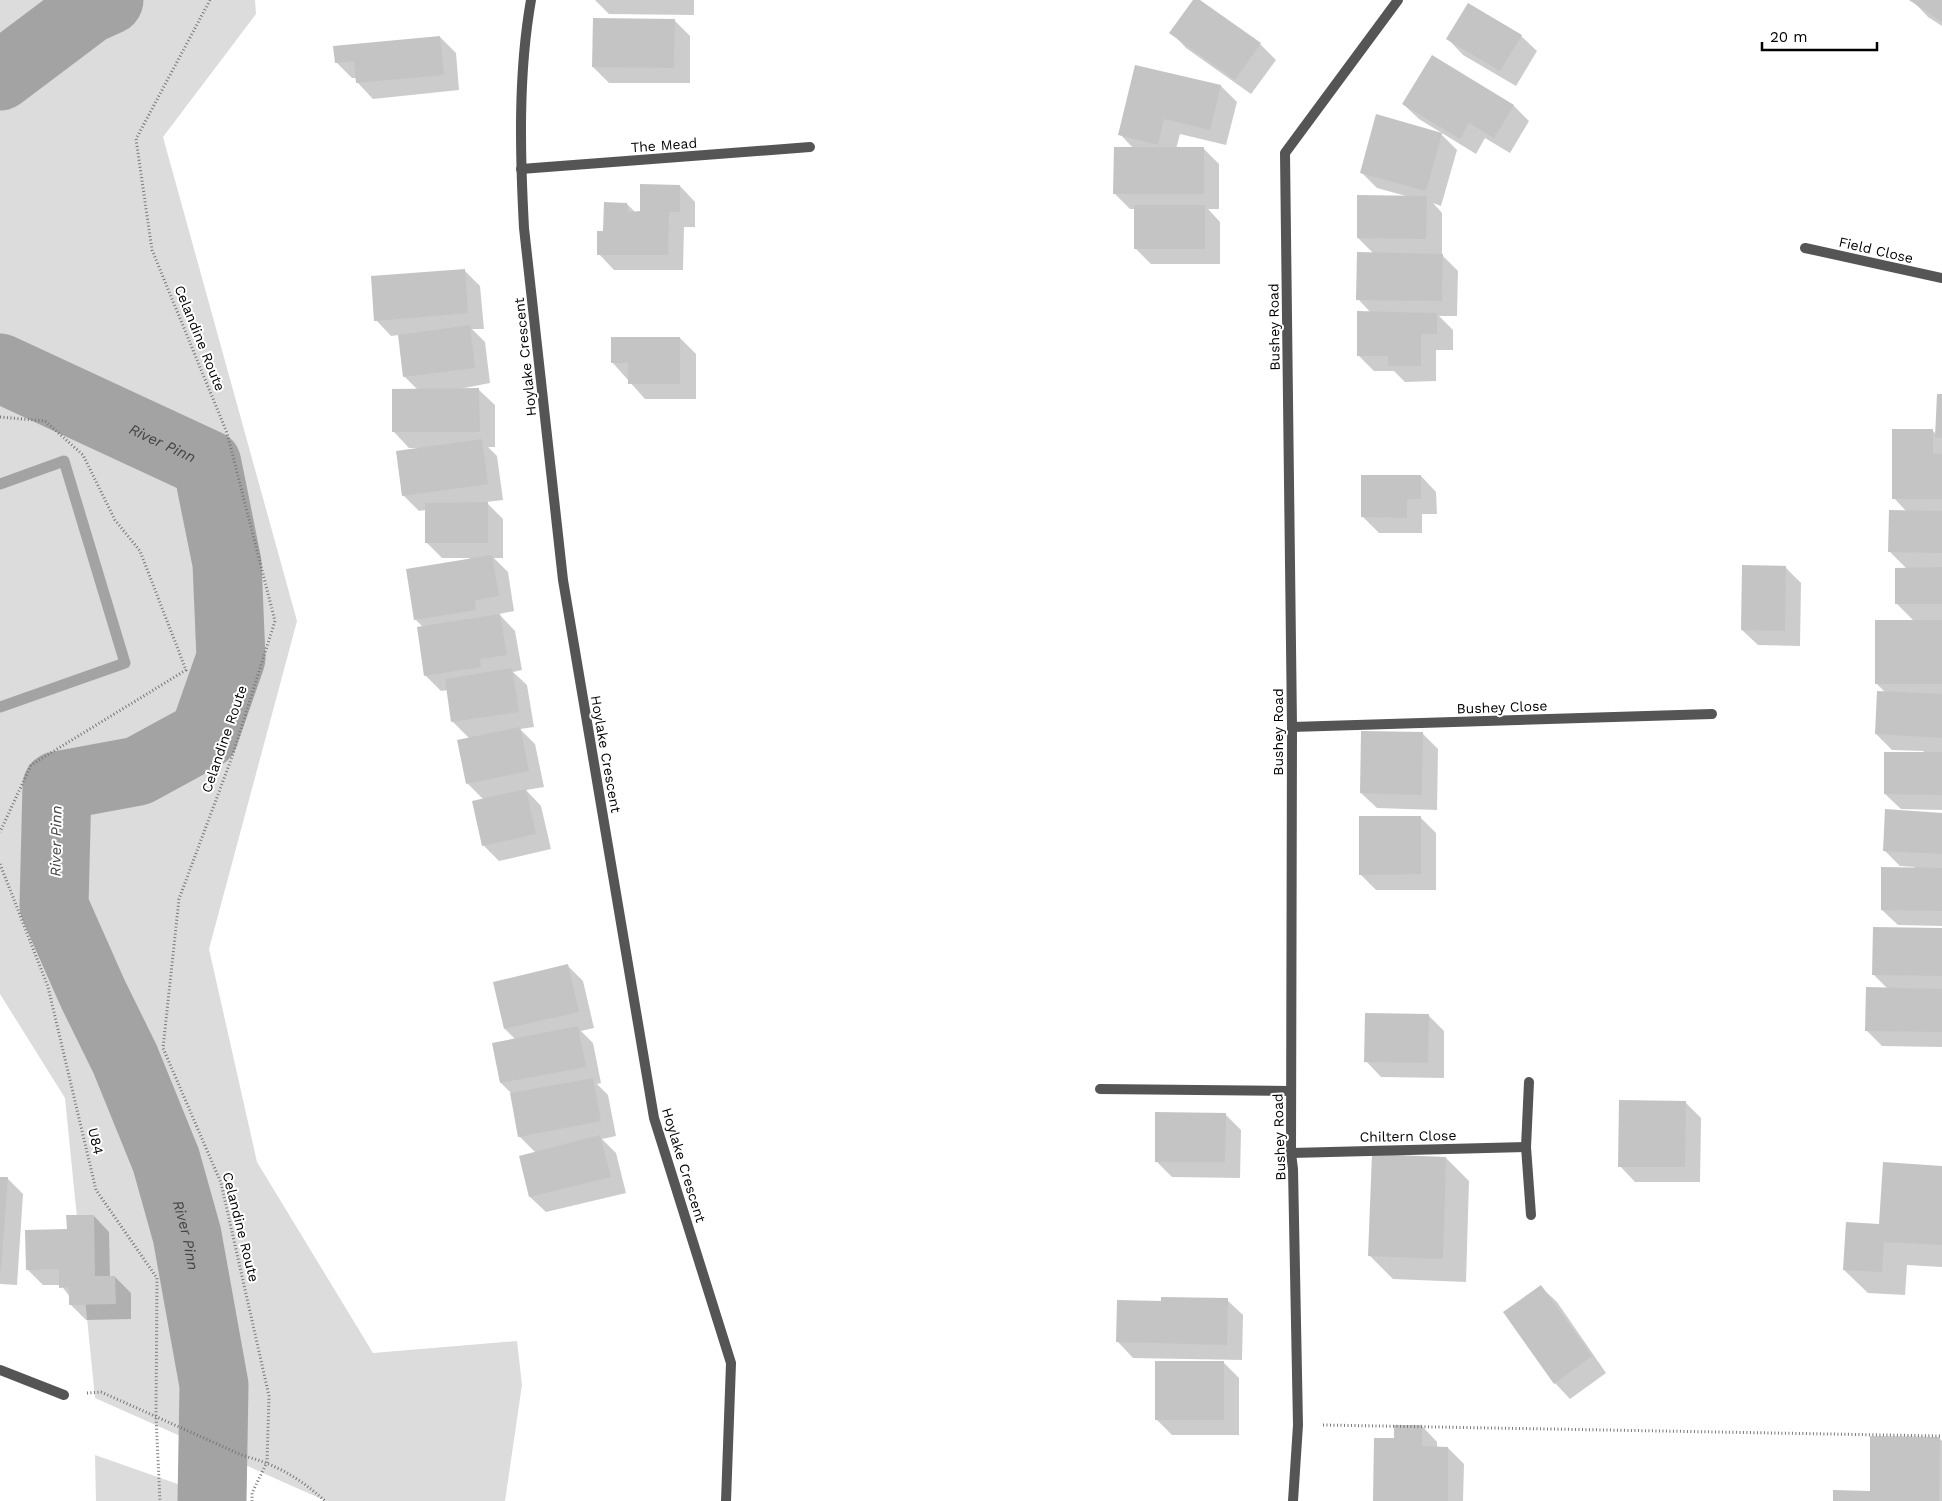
<svg xmlns="http://www.w3.org/2000/svg" width="1942" height="1501" font-family="'Work Sans',sans-serif">
<style>
.green{fill:#dcdcdc}
.shadow{fill:#0003}
.lines{fill:none;stroke-linecap:round;stroke-linejoin:round}
.stream{stroke:#a3a3a3;stroke-width:11}
.river{stroke:#a3a3a3;stroke-width:69}
.building{fill:#c4c4c4}
.path{stroke:#777;stroke-width:3;stroke-dasharray:1 2.5;stroke-linecap:butt}
.service{stroke:#555;stroke-width:10}
.minor{stroke:#555;stroke-width:10}
.labels{text-anchor:middle;dominant-baseline:central;stroke-width:4;stroke-linejoin:round;paint-order:stroke}
.street-label{font-size:14px;fill:#000;stroke:#fff}
.water-label{font-size:15px;font-style:italic;fill:#444;stroke:#fff}
</style>
<rect width="100%" height="100%" fill="#fff"/>
<g class="green">
<path d="M0,0h255l1,14 -93,123 134,484 -88,328 48,213 116,191 144,-12 5,44 -17,116h-179l-231,-103 -30,-300 -65,-104z"/>
<path d="M95,1455l131,46h-130z"/>
</g>
<g class="shadow">
<path d="M595,0h99v15l-85,-1z"/>
<path d="M1194,0h4l62,44 16,16 -25,34 -65,-46 -15,-16z"/>
<path d="M1942,0v26l-14,-9 -15,-16z"/>
<path d="M674,20l16,16v47h-81l-16,-16z"/>
<path d="M1521,36l16,15 -21,35 -53,-31 -15,-16z"/>
<path d="M440,37l16,16 3,37 -86,9 -15,-16 -1,-5h-5l-16,-16z"/>
<path d="M1136,66l85,20 16,16 -11,43 -46,-11 -4,15h28l15,15v45h-11l12,13v42h-69l-16,-16v-39h-5l-15,-15 19,-45 -14,-15z"/>
<path d="M1403,104l111,2 15,15 -19,32 -25,-15 -9,16 -57,-35z"/>
<path d="M1441,134l16,16 -16,56 -8,-3 9,10v42l16,16 -1,45h-18l14,14v20h-17v31l-31,1 -11,-11h-20l-16,-16 13,-42 -13,-14 16,-45 -16,-16 48,-42 -29,-8 -16,-16z"/>
<path d="M680,186l15,16v25h-11l-1,43h-69l-15,-16 6,-22 22,-28 9,9h5z"/>
<path d="M464,270l16,16 4,43h-12l13,13 5,41 -36,7h25l16,15v42h-7l9,9 6,44 -17,2 17,17v39h-9l14,14 6,39 -15,3 16,17 7,39 -9,2 14,13 7,42 -14,2 15,15 9,43 -18,3 15,16 10,43 -52,12 -16,-16 1,-45 -16,-16 2,-45 -17,-17 -5,-32 -7,1 -15,-15 -3,-49 -7,-7 54,-62h-28l-16,-16v-32l-7,1 -16,-16 15,-47h-9l-15,-16 24,-42 -13,-13 -6,-42 -8,1 -15,-16z"/>
<path d="M680,338l16,16v45h-51l-33,-37z"/>
<path d="M1942,395v415l-41,-1 -16,-15 39,-43 -32,-1 -16,-16 10,-41 -10,-10 38,-62 -17,-17 10,-35 -17,-17 16,-41 -12,-13 38,-68 4,4z"/>
<path d="M1421,476l15,16 1,22h-15v19h-43l-16,-16z"/>
<path d="M1785,567l16,16 -1,63 -42,-1 -16,-15z"/>
<path d="M1422,733l16,16 -1,61 -60,-2 -16,-15z"/>
<path d="M1942,814v112l-44,-1 -16,-15 33,-43 -15,-1 -16,-16z"/>
<path d="M1420,817l16,16v57h-60l-16,-16z"/>
<path d="M1942,929v118l-60,-1 -16,-16 22,-41 -15,-15z"/>
<path d="M567,965l16,16 11,47 -13,3 12,12 8,40 -4,1 11,11 8,41 -14,3 14,14 10,40 -80,19 -16,-15 -10,-41 16,-3 -17,-17 -8,-43 -10,-10 -7,-39 22,-4 -11,-11z"/>
<path d="M1428,1015l16,16v47l-63,-1 -15,-16z"/>
<path d="M1685,1102l16,16 -1,64h-65l-15,-16z"/>
<path d="M1225,1114l16,16 -1,48 -68,-1 -16,-16z"/>
<path d="M1446,1158l23,23 -3,101 -73,-3 -23,-23z"/>
<path d="M1942,1167v100l-35,-2 -2,30 -37,-2 -24,-23 37,-45z"/>
<path d="M0,1178h7l16,16 -6,91 -17,-1z"/>
<path d="M94,1216l15,16 1,45h5l16,16v26l-45,1 -16,-16v-7l-9,-12h-18l-16,-16 41,-39z"/>
<path d="M1541,1287l16,15 49,71 -36,26 -15,-16z"/>
<path d="M1227,1300l16,15 -1,45 -109,-2 -15,-16 44,-40z"/>
<path d="M1224,1363l15,15v57h-67l-16,-16z"/>
<path d="M1422,1426l15,16v6h11l16,16 -1,37h-89l21,-61z"/>
<path d="M1939,1438l3,3v60h-108l37,-9z"/>
</g>
<g class="lines">
<path class="stream" d="M0,484l64,-23 61,202 -125,44"/>
<g class="river">
<path d="M0,76l89,-67 20,-9"/>
<path id="s1" d="M0,368l207,96 20,99 4,95 -27,77 -66,36 -81,15 -3,120 39,88 32,65 41,101 21,75 27,150 -2,116"/>
</g>
</g>
<g class="building">
<path d="M1193,0h7l61,43 -26,37 -66,-47z"/>
<path d="M1909,0h33v22z"/>
<path d="M1468,3l54,32 -22,36 -54,-32z"/>
<path d="M593,18l82,1 -1,49 -82,-1z"/>
<path d="M440,36l4,39 -88,8 -2,-22 -19,2 -2,-17z"/>
<path d="M1432,55l82,50 -20,33 -25,-15 -9,16 -58,-35z"/>
<path d="M1135,65l86,20 -11,45 -46,-11 -6,26 -40,-10z"/>
<path d="M1376,114l66,19 -16,58 -66,-18z"/>
<path d="M1114,147h90v47h-91z"/>
<path d="M640,184l40,1v27h-11l-1,43h-71v-24h6l1,-29 23,1 1,9 12,-1z"/>
<path d="M1357,195l70,1 -1,43 -69,-1z"/>
<rect x="1134" y="205" width="71" height="44"/>
<path d="M1357,252l86,2 -1,47 -86,-1z"/>
<path d="M465,269l3,44 -94,8 -3,-45z"/>
<path d="M1357,311l80,2v21h-16v32h-33v-10h-31z"/>
<path d="M470,325l5,43 -72,9 -5,-42z"/>
<path d="M611,337h69v47h-52v-21h-17z"/>
<path d="M479,388l1,44h-88v-43z"/>
<path d="M1937,394h5v44l-7,-1z"/>
<path d="M1892,429h41v25h9v45h-50z"/>
<path d="M482,439l6,45 -86,12 -6,-45z"/>
<path d="M1361,475h60v24h-14v19l-46,-1z"/>
<path d="M488,502v41h-63v-40z"/>
<path d="M1889,510l53,1v42l-54,-1z"/>
<path d="M492,555l7,41 -24,4 1,10 -62,10 -8,-51z"/>
<path d="M1742,565l44,1 -1,65 -44,-1z"/>
<path d="M1942,567v37h-47v-36z"/>
<path d="M500,614l7,41 -27,4 1,8 -57,9 -7,-49z"/>
<rect x="1875" y="620" width="67" height="64"/>
<path d="M512,668l7,44 -68,10 -6,-43z"/>
<path d="M1877,691l65,3v44l-67,-4z"/>
<path d="M520,727l9,44 -63,13 -9,-44z"/>
<path d="M1361,731l62,1 -1,63 -62,-2z"/>
<path d="M1884,752h58v43l-58,-1z"/>
<path d="M526,789l10,45 -54,12 -10,-45z"/>
<path d="M1885,809l57,4v41l-59,-3z"/>
<path d="M1359,816h62v58l-62,1z"/>
<path d="M1881,867l61,1v43l-61,-1z"/>
<path d="M1873,927l69,1v48l-70,-1z"/>
<path d="M568,964l11,48 -75,17 -11,-47z"/>
<path d="M1866,987l76,2v43l-77,-1z"/>
<path d="M1365,1013l64,1 -1,49 -64,-1z"/>
<path d="M578,1026l8,41 -86,16 -8,-40z"/>
<path d="M593,1078l8,43 -83,16 -8,-44z"/>
<path d="M1619,1100l67,1 -1,66h-67z"/>
<path d="M1155,1112l71,1 -1,49h-70z"/>
<path d="M600,1135l11,42 -82,20 -10,-41z"/>
<path d="M1372,1154l74,3 -3,102 -75,-3z"/>
<path d="M1883,1162l59,4v79l-58,-3 -2,30 -39,-2 3,-48 33,2z"/>
<path d="M0,1177h8l-7,94h-1z"/>
<path d="M66,1215h28l1,61h20l1,28 -47,1v-18l-10,1v-19l-33,1 -1,-40 42,-1z"/>
<path d="M1541,1285l51,71 -38,28 -51,-72z"/>
<path d="M1161,1297l67,1 -1,47 -111,-3 1,-42 44,1z"/>
<rect x="1155" y="1361" width="69" height="59"/>
<path d="M1394,1425h28v21l26,1v54h-75l1,-63h20z"/>
<path d="M1870,1436l70,1 -1,64h-106v-11l37,1z"/>
</g>
<g class="lines">
<g class="path">
<path d="M210,0l-74,139 16,111 75,183 48,188 -43,136 -53,142 -16,149 58,135 48,213 -2,66 -15,31v8"/>
<path d="M0,417l45,4 38,34 32,65 25,31 46,119 -155,95 -31,67"/>
<path d="M0,864l48,123 48,203 61,88 -1,139 4,84"/>
<path d="M87,1393l14,-1 143,64c32,8 57,23 81,45"/>
<path d="M1323,1425l619,11"/>
</g>
<path class="service" d="M1100,1089l191,2"/>
<g class="minor">
<path d="M531,0c-13,74 -11,153 -7,228l39,352 91,538 77,245 -5,138"/>
<path d="M521,169l289,-22"/>
<path d="M1805,248l137,30"/>
<path d="M1292,727l420,-13"/>
<path d="M1529,1082l-3,65 5,68"/>
<path d="M1291,1153l235,-6"/>
<path d="M0,1370l64,25"/>
<path d="M1293,1501l5,-76 -5,-256 -2,-16 1,-426 -7,-574 113,-153"/>
</g>
</g>
<g class="labels">
<g class="street-label">
<text transform="translate(664 145) rotate(-4)">The Mead</text>
<text transform="translate(1876 250) rotate(13)">Field Close</text>
<text transform="translate(1274 327) rotate(-91)">Bushey Road</text>
<text transform="translate(200 338) rotate(68)">Celandine Route</text>
<text transform="translate(525 357) rotate(-96)">Hoylake Crescent</text>
<text transform="translate(1502 707) rotate(-2)">Bushey Close</text>
<text transform="translate(1278 732) rotate(-90)">Bushey Road</text>
<text transform="translate(224 739) rotate(-71)">Celandine Route</text>
<text transform="translate(606 754) rotate(80)">Hoylake Crescent</text>
<text transform="translate(1408 1136) rotate(-1)">Chiltern Close</text>
<text transform="translate(1279 1137) rotate(-92)">Bushey Road</text>
<text transform="translate(96 1141) rotate(77)">U84</text>
<text transform="translate(684 1165) rotate(73)">Hoylake Crescent</text>
<text transform="translate(241 1227) rotate(76)">Celandine Route</text>
</g>
<g class="water-label">
<text stroke="none"><textPath href="#s1" startOffset="179">River Pinn</textPath></text>
<text transform="translate(56 841) rotate(-89)">River Pinn</text>
<text stroke="none"><textPath href="#s1" startOffset="1139">River Pinn</textPath></text>
</g>
</g>
<path d="M1762 42v8h115v-8" fill="none" stroke="#000000" stroke-width="2.5"/>
<text x="1770" y="42" font-size="15" fill="#000000" stroke="#ffffff" stroke-width="4" paint-order="stroke">20 m</text>
</svg>
